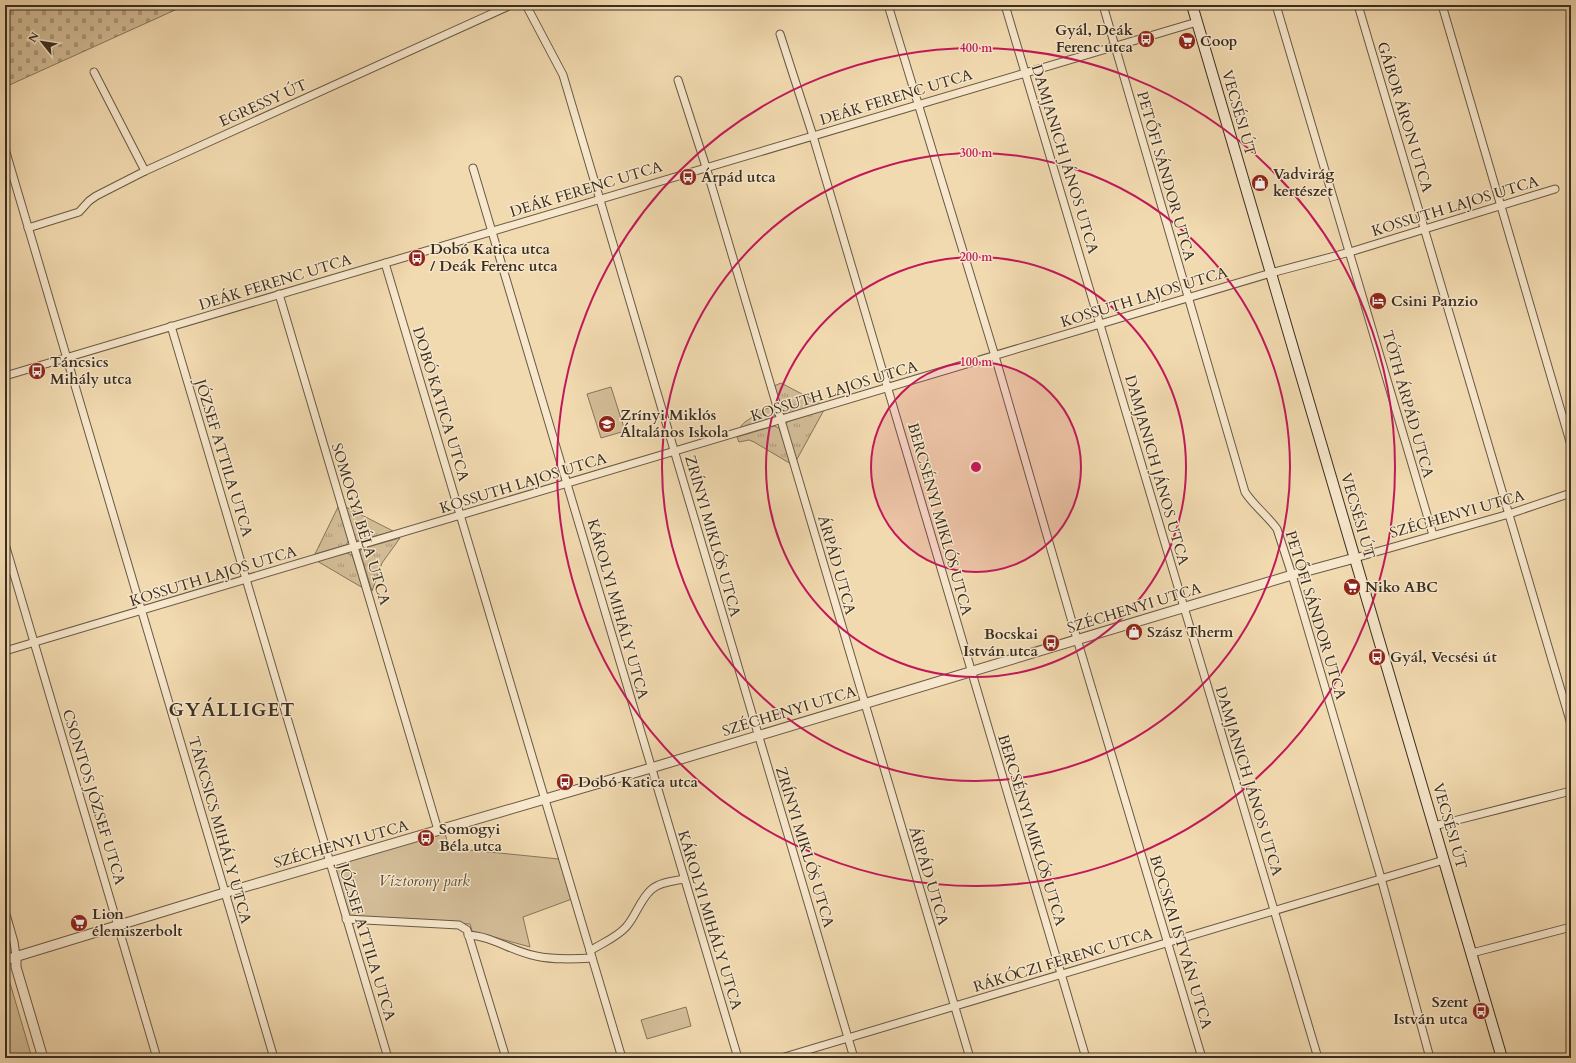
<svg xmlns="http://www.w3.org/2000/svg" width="1576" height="1063" font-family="Cardo,serif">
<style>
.grass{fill:url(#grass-tufts);stroke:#86765c}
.cemetery{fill:url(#cemetery-stones);stroke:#86765c}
.park{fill:#d3bd98;stroke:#86765c}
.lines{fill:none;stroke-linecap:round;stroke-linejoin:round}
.minor-casing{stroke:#685944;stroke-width:9}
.tertiary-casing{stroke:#685944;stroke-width:11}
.secondary-casing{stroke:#3a2e20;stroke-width:12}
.minor{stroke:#f7e7cc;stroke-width:7}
.tertiary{stroke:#f7e7cc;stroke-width:9}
.secondary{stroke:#f7e7cc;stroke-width:10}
.ring{fill:none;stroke:#c2185b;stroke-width:2}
.labels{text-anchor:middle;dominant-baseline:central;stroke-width:3;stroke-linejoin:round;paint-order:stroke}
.poi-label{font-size:15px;font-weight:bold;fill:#3a2e20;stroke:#f7e7cc;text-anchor:start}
.street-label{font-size:15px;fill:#3a2e20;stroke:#f7e7cc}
.park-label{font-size:15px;font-style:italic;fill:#594b38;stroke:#f7e7cc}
.district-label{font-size:19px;font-weight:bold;letter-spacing:1px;fill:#3a2e20;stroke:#f7e7cc}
.centre{fill:#c2185b;stroke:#f7e7cc;stroke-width:2}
.ring-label{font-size:12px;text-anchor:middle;font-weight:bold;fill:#c2185b;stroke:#f7e7cc;stroke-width:3;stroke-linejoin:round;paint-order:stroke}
</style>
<defs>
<pattern id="grass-tufts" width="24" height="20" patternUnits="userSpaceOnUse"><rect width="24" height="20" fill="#d3bd98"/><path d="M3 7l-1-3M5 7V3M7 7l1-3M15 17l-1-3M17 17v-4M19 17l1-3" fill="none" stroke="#ac9a7c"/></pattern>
<pattern id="cemetery-stones" width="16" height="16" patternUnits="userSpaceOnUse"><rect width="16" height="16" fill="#d3bd98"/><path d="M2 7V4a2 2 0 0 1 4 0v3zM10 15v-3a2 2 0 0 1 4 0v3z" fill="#ac9a7c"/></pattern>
</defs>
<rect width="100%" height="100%" fill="#f2dab0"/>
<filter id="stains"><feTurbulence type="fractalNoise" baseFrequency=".005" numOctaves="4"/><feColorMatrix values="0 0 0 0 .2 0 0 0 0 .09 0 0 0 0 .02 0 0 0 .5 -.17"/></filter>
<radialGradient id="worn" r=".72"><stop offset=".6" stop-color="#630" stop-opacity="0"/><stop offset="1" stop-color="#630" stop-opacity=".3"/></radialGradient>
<g class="grass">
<path d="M781,383l40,21 -35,11 -3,-2 -9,-27z"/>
<path d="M773,407l2,7 -2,5 -33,9c5,-9 11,-7 17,-17z"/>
<path d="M824,410l-28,51 -11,-35 2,-4z"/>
<path d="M774,426l5,2 12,36 -37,-22 -5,-2 -10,2 -2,-5z"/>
<path d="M339,505l10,35 -3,5 -31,9z"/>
<path d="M346,507l47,24 -34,10 -4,-2z"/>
<path d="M400,538l-18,25 -10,28 -12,-39 1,-3z"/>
<path d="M347,553l5,2 11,33 -46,-27z"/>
</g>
<path class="cemetery" d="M5,5h181l-181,82z"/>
<g class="park">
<path d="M611,387l14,44 -24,7 -14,-44z"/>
<path d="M445,833l4,15 110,11 13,40 -49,18 7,30 -58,-16 -2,-7 -122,-7 -16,-52z"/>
<path d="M5,966l27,92h-27z"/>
<path d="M686,1007l5,19 -44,13 -6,-19z"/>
</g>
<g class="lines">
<defs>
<g id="minor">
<path d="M526,5l37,70 291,983"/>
<path d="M888,5l107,351 82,283 125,419"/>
<path d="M1005,5l313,1053"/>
<path d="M1103,5l142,487c9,14 22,23 32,37l15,46 89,303 49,180"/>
<path d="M1276,5l157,530"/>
<path d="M1358,5l213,719"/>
<path d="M1442,5l129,440"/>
<path d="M780,34l33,102 273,922"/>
<path d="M94,72l51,99"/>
<path d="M678,80l28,87 264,891"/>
<path d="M5,149l269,909"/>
<path d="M473,168l265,890"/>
<path d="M28,228l51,-16 10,-11 7,-5 49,-25 366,-166"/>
<path d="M385,263l237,795"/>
<path d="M279,294l159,536"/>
<path d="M171,326l217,732"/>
<path d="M5,376l1192,-354"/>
<path d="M5,544l152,514"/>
<path d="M1355,558l154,-44 62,-21"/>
<path d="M5,651l1266,-378 79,-21 205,-63"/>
<path d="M1434,826l137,-35"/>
<path d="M5,911l9,31 2,14"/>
<path d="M346,919l113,6 8,5 39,128"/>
<path d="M468,935c24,1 45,17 68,21 18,4 38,3 56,2"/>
<path d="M590,951c12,-8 26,-13 36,-24 10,-11 14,-28 26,-38 8,-7 22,-8 32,-10"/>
<path d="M1472,953l99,-26"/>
<path d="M781,1058l663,-198"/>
</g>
<g id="tertiary">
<path d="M16,956v11l27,91"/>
<path d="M5,960l219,-67 427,-125 641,-193 63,-17"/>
</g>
<path id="secondary" d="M1192,5l310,1053"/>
</defs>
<use href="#minor" class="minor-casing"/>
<use href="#tertiary" class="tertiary-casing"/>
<use href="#secondary" class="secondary-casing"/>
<use href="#minor" class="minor"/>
<use href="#tertiary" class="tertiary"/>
<use href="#secondary" class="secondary"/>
</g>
<circle cx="976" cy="467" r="105" fill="#c2185b" fill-opacity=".12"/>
<g class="ring">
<circle cx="976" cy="467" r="105"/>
<circle cx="976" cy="467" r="210"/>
<circle cx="976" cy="467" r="314"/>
<circle cx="976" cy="467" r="419"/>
</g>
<defs>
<symbol id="bus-disc" viewBox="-11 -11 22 22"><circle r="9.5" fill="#8f2418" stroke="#f7e7cc"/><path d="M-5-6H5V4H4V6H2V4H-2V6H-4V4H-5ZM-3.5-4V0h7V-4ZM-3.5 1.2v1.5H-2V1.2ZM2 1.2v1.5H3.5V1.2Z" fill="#fff"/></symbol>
<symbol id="supermarket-disc" viewBox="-11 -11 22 22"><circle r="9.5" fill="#8f2418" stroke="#f7e7cc"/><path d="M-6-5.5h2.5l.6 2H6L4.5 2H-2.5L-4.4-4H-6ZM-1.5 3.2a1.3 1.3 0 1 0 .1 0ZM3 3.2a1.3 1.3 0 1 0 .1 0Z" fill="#fff"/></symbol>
<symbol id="shop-disc" viewBox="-11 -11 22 22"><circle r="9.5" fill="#8f2418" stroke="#f7e7cc"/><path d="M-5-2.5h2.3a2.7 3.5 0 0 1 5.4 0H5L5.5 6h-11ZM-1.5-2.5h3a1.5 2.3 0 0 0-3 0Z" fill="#fff"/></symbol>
<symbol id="hotel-disc" viewBox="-11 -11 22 22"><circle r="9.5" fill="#8f2418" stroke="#f7e7cc"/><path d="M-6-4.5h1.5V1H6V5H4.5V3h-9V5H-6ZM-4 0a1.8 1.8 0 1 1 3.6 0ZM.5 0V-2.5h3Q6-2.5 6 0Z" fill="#fff"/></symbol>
<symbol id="school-disc" viewBox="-11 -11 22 22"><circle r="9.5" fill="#8f2418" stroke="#f7e7cc"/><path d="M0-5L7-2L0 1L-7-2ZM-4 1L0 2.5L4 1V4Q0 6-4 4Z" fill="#fff"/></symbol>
</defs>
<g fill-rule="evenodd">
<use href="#bus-disc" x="1136" y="29" width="20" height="20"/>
<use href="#supermarket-disc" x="1177" y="31" width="20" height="20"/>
<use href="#bus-disc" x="678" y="167" width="20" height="20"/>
<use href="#shop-disc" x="1250" y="173" width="20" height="20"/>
<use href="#bus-disc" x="407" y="248" width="20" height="20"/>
<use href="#hotel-disc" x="1368" y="291" width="20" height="20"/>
<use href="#bus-disc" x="27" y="361" width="20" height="20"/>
<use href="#school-disc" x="597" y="414" width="20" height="20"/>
<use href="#supermarket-disc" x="1342" y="577" width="20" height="20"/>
<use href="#shop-disc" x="1124" y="622" width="20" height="20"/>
<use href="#bus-disc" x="1041" y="633" width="20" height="20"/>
<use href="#bus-disc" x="1367" y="647" width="20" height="20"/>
<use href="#bus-disc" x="555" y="772" width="20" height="20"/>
<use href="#bus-disc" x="416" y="828" width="20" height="20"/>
<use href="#supermarket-disc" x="69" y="913" width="20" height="20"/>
<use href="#bus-disc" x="1471" y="1001" width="20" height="20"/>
</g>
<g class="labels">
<g class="poi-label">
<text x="1133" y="30" text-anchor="end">Gyál, Deák<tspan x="1133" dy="17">Ferenc utca</tspan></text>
<text x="1200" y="41">Coop</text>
<text x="1273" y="174">Vadvirág<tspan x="1273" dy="17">kertészet</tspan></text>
<text x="701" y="177">Árpád utca</text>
<text x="430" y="249">Dobó Katica utca<tspan x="430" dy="17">/ Deák Ferenc utca</tspan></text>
<text x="1391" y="301">Csini Panzio</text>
<text x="50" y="362">Táncsics<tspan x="50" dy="17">Mihály utca</tspan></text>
<text x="620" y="415">Zrínyi Miklós<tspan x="620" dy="17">Általános Iskola</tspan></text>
<text x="1365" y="587">Niko ABC</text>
<text x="1147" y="632">Szász Therm</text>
<text x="1038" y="634" text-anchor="end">Bocskai<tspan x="1038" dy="17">István utca</tspan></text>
<text x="1390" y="657">Gyál, Vecsési út</text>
<text x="578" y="782">Dobó Katica utca</text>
<text x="439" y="829">Somogyi<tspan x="439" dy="17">Béla utca</tspan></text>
<text x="92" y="914">Lion<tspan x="92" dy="17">élemiszerbolt</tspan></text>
<text x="1468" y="1002" text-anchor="end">Szent<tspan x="1468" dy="17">István utca</tspan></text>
</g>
<g class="street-label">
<text transform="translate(896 97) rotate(-17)">DEÁK FERENC UTCA</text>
<text transform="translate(263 103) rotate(-24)">EGRESSY ÚT</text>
<text transform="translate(1239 113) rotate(74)">VECSÉSI ÚT</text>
<text transform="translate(1405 117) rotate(73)">GÁBOR ÁRON UTCA</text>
<text transform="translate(1065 159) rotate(73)">DAMJANICH JÁNOS UTCA</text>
<text transform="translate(1166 176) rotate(74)">PETŐFI SÁNDOR UTCA</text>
<text transform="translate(586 189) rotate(-17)">DEÁK FERENC UTCA</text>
<text transform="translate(1455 206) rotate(-17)">KOSSUTH LAJOS UTCA</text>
<text transform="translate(275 282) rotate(-17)">DEÁK FERENC UTCA</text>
<text transform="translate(1144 297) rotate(-17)">KOSSUTH LAJOS UTCA</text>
<text transform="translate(834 391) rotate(-17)">KOSSUTH LAJOS UTCA</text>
<text transform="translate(441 404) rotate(73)">DOBÓ KATICA UTCA</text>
<text transform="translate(1408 404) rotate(74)">TÓTH ÁRPÁD UTCA</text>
<text transform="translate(224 458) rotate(73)">JÓZSEF ATTILA UTCA</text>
<text transform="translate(1157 470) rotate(74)">DAMJANICH JÁNOS UTCA</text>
<text transform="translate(523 483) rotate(-17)">KOSSUTH LAJOS UTCA</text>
<text transform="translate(1457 514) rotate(-16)">SZÉCHENYI UTCA</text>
<text transform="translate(1358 516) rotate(74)">VECSÉSI ÚT</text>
<text transform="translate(940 519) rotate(74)">BERCSÉNYI MIKLÓS UTCA</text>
<text transform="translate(361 524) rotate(73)">SOMOGYI BÉLA UTCA</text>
<text transform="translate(713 536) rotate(74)">ZRÍNYI MIKLÓS UTCA</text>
<text transform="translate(837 565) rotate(74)">ÁRPÁD UTCA</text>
<text transform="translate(213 576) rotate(-17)">KOSSUTH LAJOS UTCA</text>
<text transform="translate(1134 608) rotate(-17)">SZÉCHENYI UTCA</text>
<text transform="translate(618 609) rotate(74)">KÁROLYI MIHÁLY UTCA</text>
<text transform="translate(1316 615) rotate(73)">PETŐFI SÁNDOR UTCA</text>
<text transform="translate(789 711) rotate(-17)">SZÉCHENYI UTCA</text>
<text transform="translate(1249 781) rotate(73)">DAMJANICH JÁNOS UTCA</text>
<text transform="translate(94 797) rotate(73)">CSONTOS JÓZSEF UTCA</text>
<text transform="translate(1450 826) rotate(74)">VECSÉSI ÚT</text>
<text transform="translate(220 830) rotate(74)">TÁNCSICS MIHÁLY UTCA</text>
<text transform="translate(1032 830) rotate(73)">BERCSÉNYI MIKLÓS UTCA</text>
<text transform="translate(341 844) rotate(-16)">SZÉCHENYI UTCA</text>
<text transform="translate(805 847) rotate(73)">ZRÍNYI MIKLÓS UTCA</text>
<text transform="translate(929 876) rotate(73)">ÁRPÁD UTCA</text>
<text transform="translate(710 920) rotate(73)">KÁROLYI MIHÁLY UTCA</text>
<text transform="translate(367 942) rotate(73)">JÓZSEF ATTILA UTCA</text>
<text transform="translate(1181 942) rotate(73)">BOCSKAI ISTVÁN UTCA</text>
<text transform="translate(1063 960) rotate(-17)">RÁKÓCZI FERENC UTCA</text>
</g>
<g class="park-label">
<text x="424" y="881">Víztorony park</text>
</g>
<g class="district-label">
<text x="232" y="710">GYÁLLIGET</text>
</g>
</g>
<circle cx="976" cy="467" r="6" class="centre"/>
<g class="ring-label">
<text x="976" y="52">400 m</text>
<text x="976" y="157">300 m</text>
<text x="976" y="261">200 m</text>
<text x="976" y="366">100 m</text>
</g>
<rect width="1576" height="1063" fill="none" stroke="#f2dab0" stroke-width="20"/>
<rect x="6" y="6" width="1564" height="1051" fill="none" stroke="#3a2e20" stroke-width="2"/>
<rect x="10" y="10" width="1556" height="1043" fill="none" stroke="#3a2e20"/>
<g transform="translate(42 42) rotate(300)" stroke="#f7e7cc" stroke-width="3" paint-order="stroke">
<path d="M0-3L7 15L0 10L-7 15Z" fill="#3a2e20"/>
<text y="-6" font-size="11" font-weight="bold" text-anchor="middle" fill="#3a2e20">N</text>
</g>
<rect width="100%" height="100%" filter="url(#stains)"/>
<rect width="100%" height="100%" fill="url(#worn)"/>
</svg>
